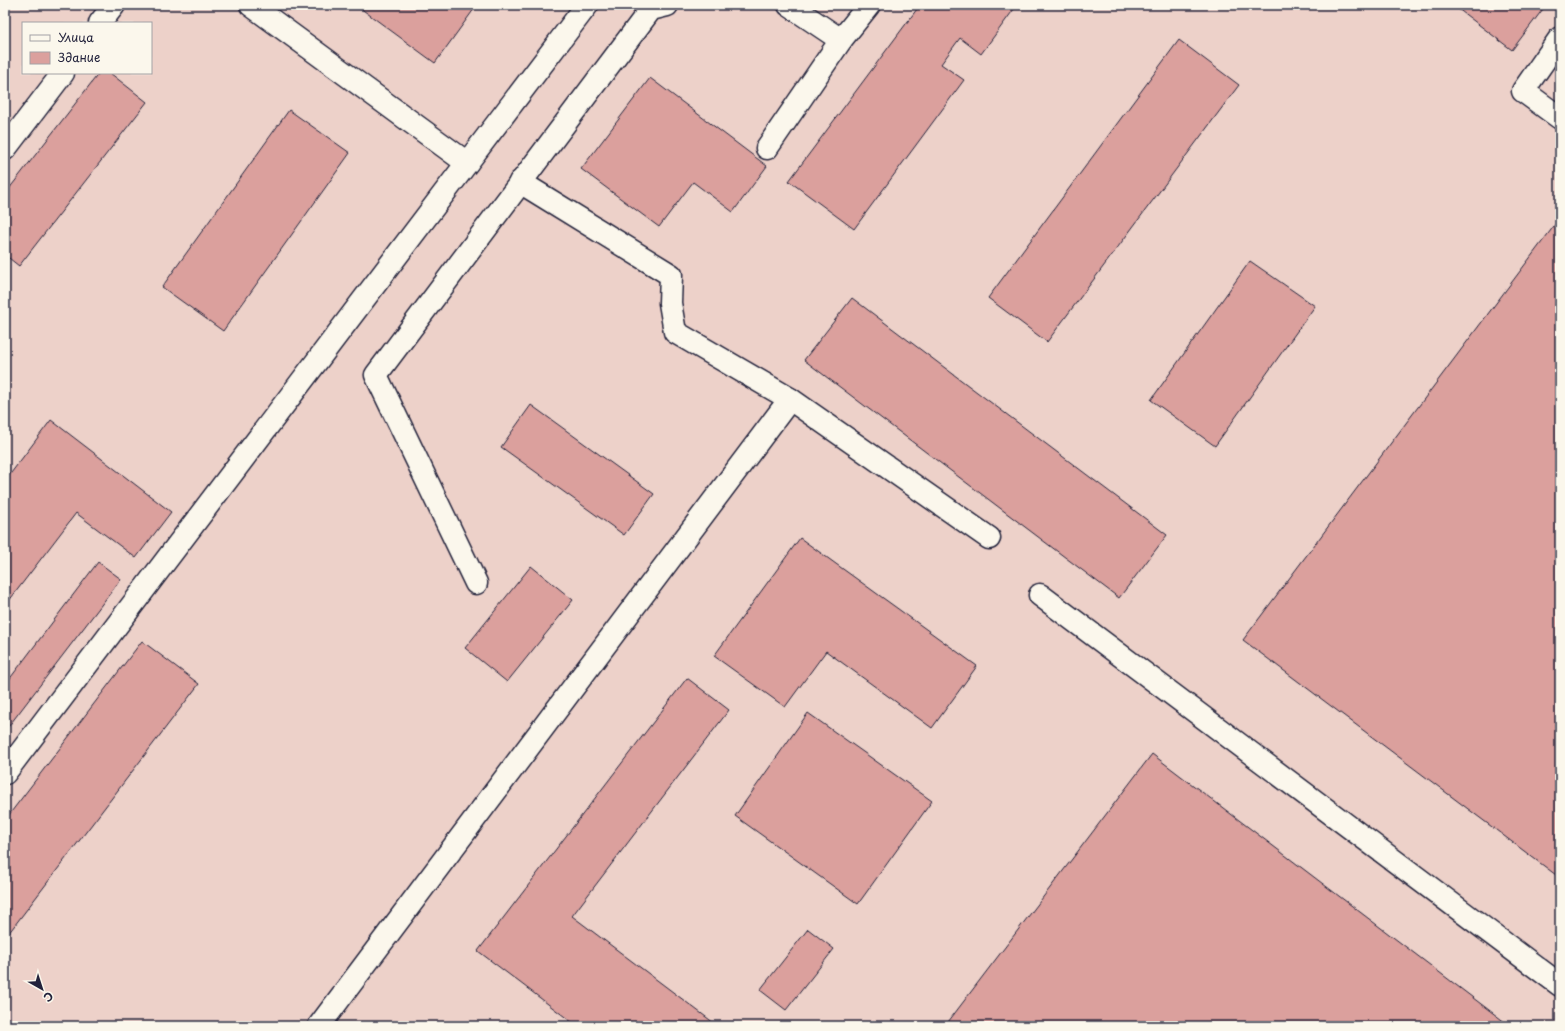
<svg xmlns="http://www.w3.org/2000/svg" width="1565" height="1031" font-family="'Playpen Sans',sans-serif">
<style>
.built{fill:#edd1c9;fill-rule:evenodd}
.building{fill:#dba09d;stroke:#22223b}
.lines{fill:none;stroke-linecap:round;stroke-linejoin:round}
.minor-casing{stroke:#22223b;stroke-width:25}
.minor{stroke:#fbf7ec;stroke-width:22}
</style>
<rect width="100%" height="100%" fill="#f5e6dc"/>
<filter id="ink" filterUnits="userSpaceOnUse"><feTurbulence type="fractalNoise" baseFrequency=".025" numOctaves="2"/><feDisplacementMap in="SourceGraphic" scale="8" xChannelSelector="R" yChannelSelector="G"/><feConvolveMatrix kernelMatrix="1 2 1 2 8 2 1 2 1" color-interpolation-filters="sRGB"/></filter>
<g filter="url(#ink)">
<path class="built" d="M5,5h1555v1021h-1555zM23,23h128v50h-128z"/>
<g class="building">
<path d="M356,5h121l-42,58z"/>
<path d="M920,5h97l-36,49 -21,-16 -19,26 23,16 -110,149 -65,-48z"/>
<path d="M1453,5h93l-34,45z"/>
<path d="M1179,40l60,45 -192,257 -59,-44z"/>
<path d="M99,73h11l37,29 -128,164 -14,-11v-61z"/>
<path d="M650,78l117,88 -34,46 -40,-30 -34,45 -78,-58z"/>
<path d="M289,110l61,43 -127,178 -61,-44z"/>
<path d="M1560,218v660l-317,-238z"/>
<path d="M1250,261l65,45 -100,140 -64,-46z"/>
<path d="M852,298l315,237 -48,63 -315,-238z"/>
<path d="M531,405l123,89 -30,41 -123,-88z"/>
<path d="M51,420l120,92 -35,46 -60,-45 -71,93v-125z"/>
<path d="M800,538l177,128 -45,62 -106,-77 -41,56 -71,-51z"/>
<path d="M98,562l23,17 -116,152v-46z"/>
<path d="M531,566l42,34 -66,82 -42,-34z"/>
<path d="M142,641l57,43 -194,254v-118z"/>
<path d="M687,678l42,32 -157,206 146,110h-141l-99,-75z"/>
<path d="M808,713l124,88 -74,103 -123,-88z"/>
<path d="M1152,754l358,272h-565z"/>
<path d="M808,929l26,20 -48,61 -26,-20z"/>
</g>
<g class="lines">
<defs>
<g id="minor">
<path d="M100,23l14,-18"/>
<path d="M1560,38l-37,53 37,27"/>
<path d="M841,40l28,-35"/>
<path d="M767,148l74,-108 -52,-35"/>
<path d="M5,149l58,-76"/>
<path d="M467,163l120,-158"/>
<path d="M520,182l151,93 -1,28 5,29 115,67 199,139"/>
<path d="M476,583l-100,-208 275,-366 16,-4"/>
<path d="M1040,595l520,390"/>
<path d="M5,773l462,-610 -216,-158"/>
<path d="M319,1026l471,-627"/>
</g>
</defs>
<use href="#minor" class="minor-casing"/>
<use href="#minor" class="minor"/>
</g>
</g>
<rect width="1565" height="1031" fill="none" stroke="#fbf7ec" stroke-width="20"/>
<rect x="10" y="10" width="1545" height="1011" fill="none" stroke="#22223b" stroke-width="1.5" filter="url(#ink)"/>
<rect x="22" y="22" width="130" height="52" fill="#fbf7ec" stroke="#a4a2a5"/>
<rect x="30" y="35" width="20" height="6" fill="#fbf7ec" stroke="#a4a2a5"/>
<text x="58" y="42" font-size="12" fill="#22223b">Улица</text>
<rect x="30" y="52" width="20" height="12" fill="#dba09d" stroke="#a4a2a5"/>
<text x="58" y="62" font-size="12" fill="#22223b">Здание</text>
<g transform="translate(42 989) rotate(141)" stroke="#fbf7ec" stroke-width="3" paint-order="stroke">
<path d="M0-3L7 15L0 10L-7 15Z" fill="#22223b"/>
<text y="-6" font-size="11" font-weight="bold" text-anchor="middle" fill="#22223b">С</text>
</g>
</svg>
